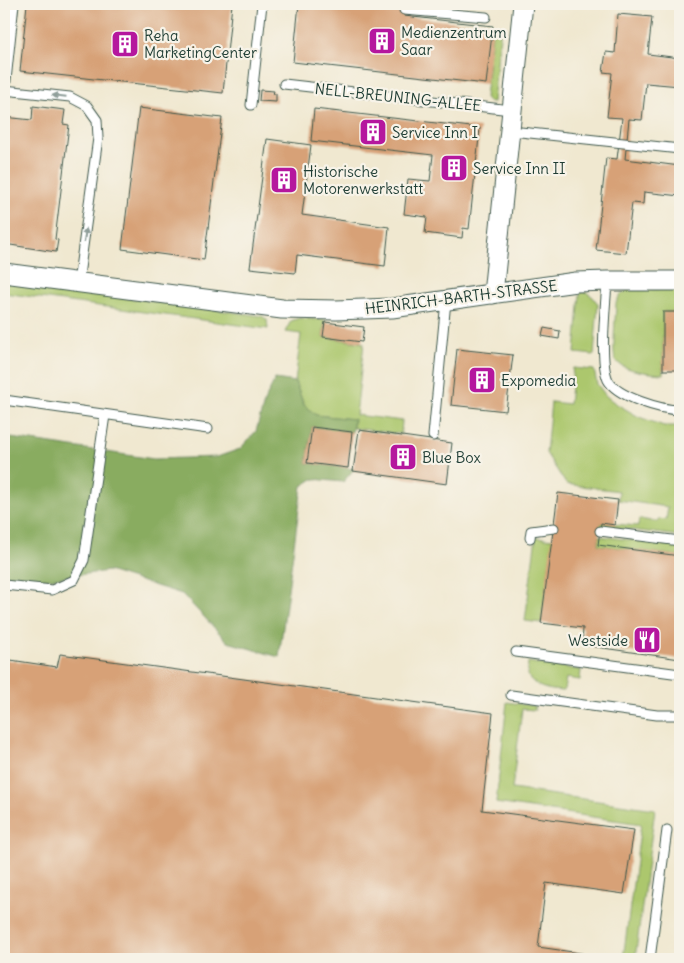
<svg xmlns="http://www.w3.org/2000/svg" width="684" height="963" font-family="Delius,sans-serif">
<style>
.green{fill:#acc76d;stroke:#668250}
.forest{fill:#89ac60;stroke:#54744a}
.building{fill:#d7a177}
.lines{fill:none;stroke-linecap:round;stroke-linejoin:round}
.lane-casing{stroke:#3e574b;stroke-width:11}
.street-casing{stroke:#3e574b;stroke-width:21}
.lane{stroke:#fff;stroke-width:9}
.street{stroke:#fff;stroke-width:19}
.oneway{fill:#8f9e9a}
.labels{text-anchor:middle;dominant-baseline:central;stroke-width:4.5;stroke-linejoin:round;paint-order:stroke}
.poi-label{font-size:15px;fill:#1f3d34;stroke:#f7f3e8;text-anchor:start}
.street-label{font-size:15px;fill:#1f3d34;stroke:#f7f3e8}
</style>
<rect width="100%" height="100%" fill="#f7f3e8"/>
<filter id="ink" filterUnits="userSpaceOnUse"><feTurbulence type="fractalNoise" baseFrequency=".02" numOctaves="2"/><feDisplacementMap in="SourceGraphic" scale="10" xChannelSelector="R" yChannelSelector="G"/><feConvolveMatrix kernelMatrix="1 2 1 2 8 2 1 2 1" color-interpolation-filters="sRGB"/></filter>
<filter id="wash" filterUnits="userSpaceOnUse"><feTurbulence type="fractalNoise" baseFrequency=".0096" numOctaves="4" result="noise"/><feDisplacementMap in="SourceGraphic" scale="20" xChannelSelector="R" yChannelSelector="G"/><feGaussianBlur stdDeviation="1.12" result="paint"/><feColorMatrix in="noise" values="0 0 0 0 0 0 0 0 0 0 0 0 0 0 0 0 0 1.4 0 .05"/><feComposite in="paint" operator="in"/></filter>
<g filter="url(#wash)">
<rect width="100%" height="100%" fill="#f0e8d0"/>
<g class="green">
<path d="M493,26h8l-8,76 -6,-1 -2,-4z"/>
<path d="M4,281l258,35 5,4 1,9 -264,-36z"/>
<path d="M629,289h51v23h-17v62c-13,-1 -42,-3 -48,-15 -3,-8 1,-46 1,-56l4,-8z"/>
<path d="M586,292l7,5 5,7 -4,51 -19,-2 5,-60z"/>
<path d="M299,318l26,2 -2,17 41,6 -8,72 46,6 -1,13 -48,-6v-9l-37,-4 -12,-10 -9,-23 6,-48 -16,-2 6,-11z"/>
<path d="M573,368l21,2 3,14 9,12 9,7 24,14 25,9h16v110l-80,-10 1,-3 37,3 1,-7 19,3 1,-3 7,1 2,-13 -50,-7 1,-9 -53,-7 -20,-31 5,-51 18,2z"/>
<path d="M599,536l81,10v10l-82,-11z"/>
<path d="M536,537l17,2 -12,84 -16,-2z"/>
<path d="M528,662l53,8 -1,10 -14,-2 -2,13c-16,-1 -27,-2 -37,-16z"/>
<path d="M507,702l28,4v4l-13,-1 -10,80 143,20 -20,150h-12l18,-135 -145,-21z"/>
</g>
<path class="forest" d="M275,379l20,3 9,23 12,10 38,4 -2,13 -40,-5 -5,36 47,6 -11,13 -30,-3 -11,7 -23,171 -51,-15 -46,-48 -74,-23 -68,9 -36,-5v-138l150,22 63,-2 23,-8 16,-18 9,-31z"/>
<g id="blocks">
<g class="building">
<path d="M27,4h205l-9,89 -203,-22z"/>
<path d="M299,4h106l-1,12 89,10 -7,58 -193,-22z"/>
<path d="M618,14l34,3 -4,37 32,4v28l-34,-3 -4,37 -13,-1 -4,40 55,7v30l-36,-4 -1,12 -11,-1 -6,50 -30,-3 10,-92 11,1 5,-41 -15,-1 5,-44 -9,-1 3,-20 9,1z"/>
<path d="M260,90l14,1 -1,3h3v8l-17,-1z"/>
<path d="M33,106l32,4 -2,14 6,1 -14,114 3,1 -2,12 -52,-8v-127l28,3z"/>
<path d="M139,108l83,10 -18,142 -82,-11z"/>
<path d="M314,109l166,19 -11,101 -6,-1 -1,10 -37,-5 2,-16 -23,-3 4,-35 22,2 3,-26 -122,-14z"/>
<path d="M267,139l44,6 -9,70 87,12 -4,39 -88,-11 -2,18 -45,-5z"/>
<rect x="663" y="312" width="17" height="58"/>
<path d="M325,322l39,5 -2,15 -39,-5z"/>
<path d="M544,328l16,3 -1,8 -17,-3z"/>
<path d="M457,349l56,6 -7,56 -55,-6z"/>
<path d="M312,427l40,5 -4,36 -41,-5z"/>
<path d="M359,430l93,13 -5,41 -94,-13z"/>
<path d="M558,493l60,7 -3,25 -14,-2 -3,22 82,11v103l-98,-14 1,-17 -42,-5z"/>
<path d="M60,654l433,59 -11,97 152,20 -10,64 -78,-11 -8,64 63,9 -1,3h-596v-300l53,8z"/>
</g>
</g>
</g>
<g filter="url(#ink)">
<use href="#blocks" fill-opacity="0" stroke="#3e574b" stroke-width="1"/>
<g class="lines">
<defs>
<g id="lane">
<path d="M404,10l82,7"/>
<path d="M284,84l227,26"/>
<path d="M4,90l66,7 17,9 10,14 1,18 -20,145"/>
<path d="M5,90l9,-86"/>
<path d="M251,105l11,-101"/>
<path d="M511,131l169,18"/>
<path d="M607,281c-1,23 -8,79 1,99 9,17 54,30 72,30"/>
<path d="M4,400l204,29"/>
<path d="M433,436l13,-135"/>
<path d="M600,531l80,10"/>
<path d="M530,538l1,-7 23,-3"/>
<path d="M4,585l48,5 22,-10 10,-20 21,-145"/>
<path d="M516,652l164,22"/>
<path d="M511,695l146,20h23"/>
<path d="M650,959l17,-129"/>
</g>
<g id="street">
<path d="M4,273l278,36 54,1 56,-2 184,-26 31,-1h73"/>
<path d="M493,294l30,-290"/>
</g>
</defs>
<use href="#lane" class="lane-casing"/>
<use href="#street" class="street-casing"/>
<use href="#lane" class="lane"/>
<use href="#street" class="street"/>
</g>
<defs><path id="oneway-solid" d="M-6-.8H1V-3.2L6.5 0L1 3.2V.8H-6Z" transform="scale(1.25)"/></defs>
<g class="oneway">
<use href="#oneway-solid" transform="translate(59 96) rotate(-174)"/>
<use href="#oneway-solid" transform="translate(85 235) rotate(-82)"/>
</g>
</g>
<defs>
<symbol id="building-square" viewBox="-11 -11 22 22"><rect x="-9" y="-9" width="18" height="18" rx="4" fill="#b5179e" stroke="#f7f3e8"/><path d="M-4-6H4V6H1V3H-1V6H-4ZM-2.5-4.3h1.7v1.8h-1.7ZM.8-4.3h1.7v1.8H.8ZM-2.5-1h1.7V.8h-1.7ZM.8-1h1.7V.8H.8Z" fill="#fff"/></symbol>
<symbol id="restaurant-square" viewBox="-11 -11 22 22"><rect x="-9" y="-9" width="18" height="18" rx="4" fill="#b5179e" stroke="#f7f3e8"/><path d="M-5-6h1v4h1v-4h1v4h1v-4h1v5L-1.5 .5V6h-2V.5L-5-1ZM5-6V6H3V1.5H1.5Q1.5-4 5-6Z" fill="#fff"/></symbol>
</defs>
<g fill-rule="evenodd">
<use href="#building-square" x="366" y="25" width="32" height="32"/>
<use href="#building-square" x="109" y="28" width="32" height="32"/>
<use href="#building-square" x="357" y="116" width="32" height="32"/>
<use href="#building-square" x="438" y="152" width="32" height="32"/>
<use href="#building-square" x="268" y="164" width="32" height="32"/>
<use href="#building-square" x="466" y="364" width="32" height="32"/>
<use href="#building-square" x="387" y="441" width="32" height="32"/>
<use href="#restaurant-square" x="631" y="624" width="32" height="32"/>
</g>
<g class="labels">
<g class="poi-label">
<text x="401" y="32">Medienzentrum<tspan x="401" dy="17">Saar</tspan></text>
<text x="144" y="35">Reha<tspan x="144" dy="17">MarketingCenter</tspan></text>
<text x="392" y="132">Service Inn I</text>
<text x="473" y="168">Service Inn II</text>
<text x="303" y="171">Historische<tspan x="303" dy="17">Motorenwerkstatt</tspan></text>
<text x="501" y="380">Expomedia</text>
<text x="422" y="457">Blue Box</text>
<text x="628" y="640" text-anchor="end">Westside</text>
</g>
<g class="street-label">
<text transform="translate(398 97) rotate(6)">NELL-BREUNING-ALLEE</text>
<text transform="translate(461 297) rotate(-7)">HEINRICH-BARTH-STRASSE</text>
</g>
</g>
<rect width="684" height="963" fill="none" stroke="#f7f3e8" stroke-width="20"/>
</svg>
